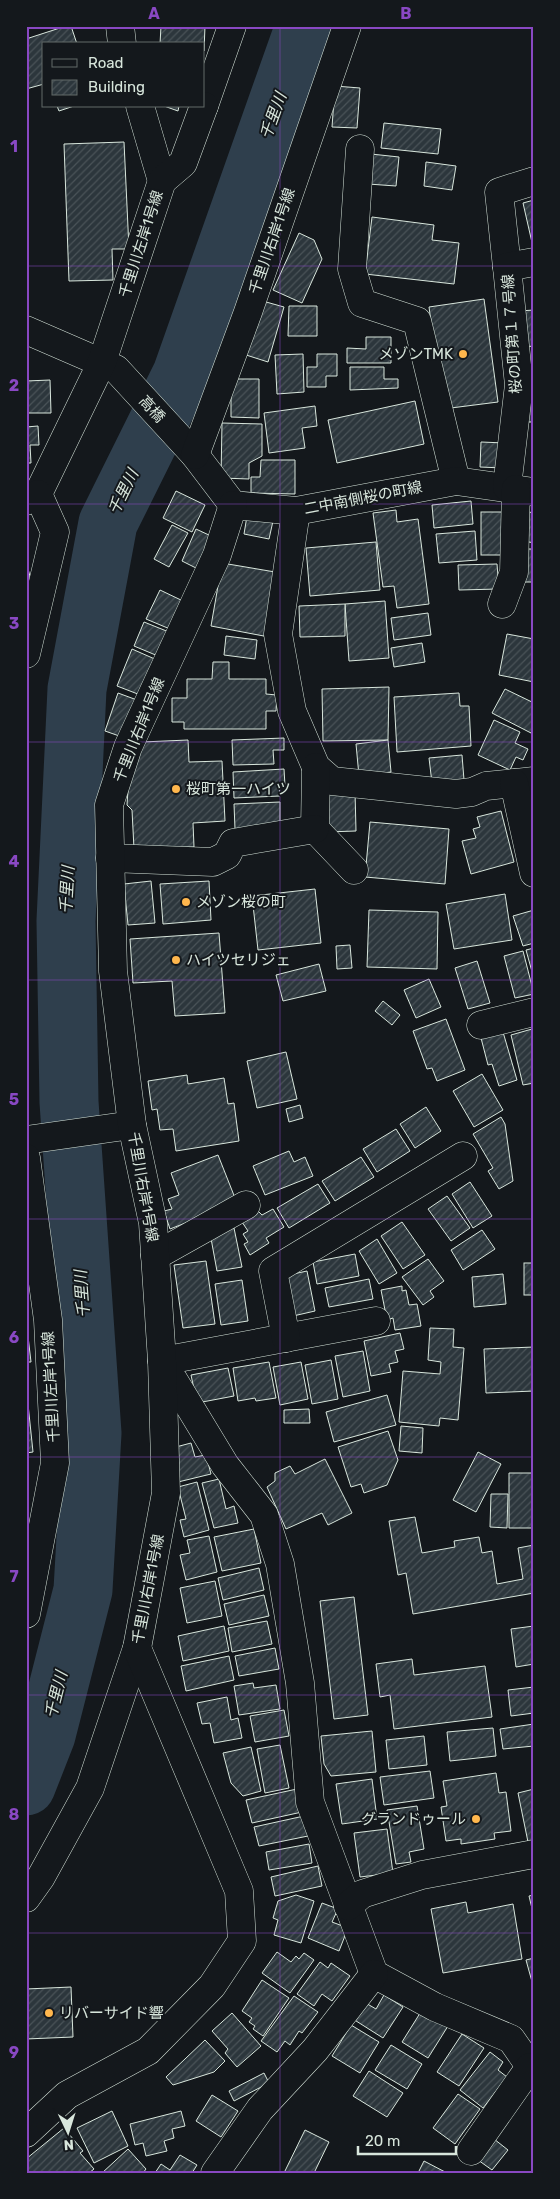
<svg xmlns="http://www.w3.org/2000/svg" width="560" height="2199" font-family="Rubik,'Noto Sans JP',sans-serif">
<style>
.lines{fill:none;stroke-linecap:round;stroke-linejoin:round}
.river{stroke:#2f3f4d;stroke-width:59}
.building{fill:url(#building-hatch);stroke:#d8e6dc}
.minor-casing{stroke:#d8e6dc;stroke-width:29}
.minor{stroke:#14181c;stroke-width:28}
.grid{fill:none;stroke:#8948c3;stroke-width:1;stroke-opacity:0.55}
.poi-dot{fill:#ffb74d;stroke:#14181c;stroke-width:2}
.labels{text-anchor:middle;dominant-baseline:central;stroke-width:4;stroke-linejoin:round;paint-order:stroke}
.street-label{font-size:15px;fill:#d8e6dc;stroke:#14181c}
.poi-label{font-size:15px;fill:#d8e6dc;stroke:#14181c;text-anchor:start}
.water-label{font-size:16px;font-style:italic;fill:#d8e6dc;stroke:#14181c}
.neatline{fill:none;stroke:#8948c3;stroke-width:2}
.grid-label{font-size:16px;text-anchor:middle;font-weight:bold;fill:#8948c3}
</style>
<defs>
<pattern id="building-hatch" width="6" height="6" patternUnits="userSpaceOnUse" patternTransform="scale(1.25)"><rect width="6" height="6" fill="#2c363c"/><path d="M-1 1l2-2M0 6l6-6M5 7l2-2" fill="none" stroke="#4a5358"/></pattern>
</defs>
<rect width="100%" height="100%" fill="#14181c"/>
<g class="lines">
<path class="river" d="M26,1786l20,-51 37,-145 9,-157 -23,-331 -3,-181 11,-232 31,-166 74,-149 123,-348"/>
</g>
<g class="building">
<path d="M66,26h5l6,18h-33v40l-18,5v-50z"/>
<path d="M161,26h44l-1,25v-7h-44z"/>
<path d="M335,86l25,2 -3,40 -25,-1z"/>
<path d="M57,106h17l-15,5z"/>
<path d="M164,106h15l-1,5z"/>
<path d="M384,123l57,6 -3,25 -57,-6z"/>
<path d="M124,142l5,107h-17l1,31 -44,1 -5,-137z"/>
<path d="M371,154l28,3 -3,29 -28,-2z"/>
<path d="M426,162l30,4 -4,24 -28,-4z"/>
<path d="M534,200v47h-1l-10,-44z"/>
<path d="M372,217l62,8 -2,15 27,3 -5,41 -89,-10z"/>
<path d="M299,233l15,7 8,19 -20,44 -29,-13z"/>
<path d="M484,299l14,103 -55,7 -14,-102z"/>
<path d="M259,300l25,7 -16,55 -25,-8z"/>
<path d="M289,306h28v30h-29z"/>
<path d="M534,310v36l-11,1 -4,-36z"/>
<path d="M366,337h25v26h-44v-15l19,1z"/>
<path d="M303,354l1,38 -27,2 -2,-39z"/>
<path d="M317,354h20v22h-11v11h-19v-20h10z"/>
<path d="M525,365h9v57h-7z"/>
<path d="M350,367h34v12h14v9l-48,2z"/>
<path d="M231,379h28v39l-28,-1z"/>
<path d="M50,380l1,33h-25v-32z"/>
<path d="M415,401l9,43 -87,19 -9,-43z"/>
<path d="M315,406l2,20 -15,2 3,20 -36,5 -5,-40z"/>
<path d="M222,423l40,1v32l-13,7v16l-28,-1z"/>
<path d="M38,426l1,19h-9l1,18h-5v-36z"/>
<path d="M481,442l24,1 -2,25 -23,-1z"/>
<path d="M261,460h34v34l-44,-1v-16h9z"/>
<path d="M176,491l29,14 -13,27 -29,-14z"/>
<path d="M471,501l2,23 -39,4 -2,-23z"/>
<path d="M396,510l1,12 21,-3 11,85 -32,4 -3,-22 -11,1 -10,-74z"/>
<rect x="481" y="512" width="24" height="43"/>
<path d="M529,512l5,1v30l-10,-2z"/>
<path d="M247,516l26,5 -4,18 -25,-5z"/>
<path d="M172,525l16,8 -19,34 -15,-8z"/>
<path d="M196,529l15,7 -15,32 -14,-7z"/>
<path d="M475,531l2,29 -38,3 -3,-29z"/>
<path d="M376,542l4,48 -70,6 -4,-48z"/>
<rect x="525" y="549" width="9" height="33"/>
<path d="M26,561l7,27 -7,2z"/>
<path d="M222,563l59,10 -12,64 -58,-11z"/>
<path d="M497,564l2,25 -40,1 -1,-25z"/>
<path d="M160,590l23,11 -13,28 -24,-10z"/>
<path d="M385,601l4,57 -40,3 -4,-57z"/>
<path d="M345,604v32l-45,1 -1,-31z"/>
<path d="M428,613l3,22 -37,5 -3,-22z"/>
<path d="M144,622l25,10 -11,24 -24,-10z"/>
<path d="M507,634l27,5v43l-35,-7z"/>
<path d="M226,636l31,4 -2,19 -31,-4z"/>
<path d="M422,643l3,19 -31,5 -3,-19z"/>
<path d="M132,649l25,11 -14,36 -26,-10z"/>
<path d="M213,662h16v17h37v15l11,1 -1,16h-10v18h-82v-7h-12v-24h15v-19h25z"/>
<path d="M389,687l-1,53 -65,1 -1,-52z"/>
<path d="M505,689l29,14v24l-3,6 -39,-20z"/>
<path d="M118,693l19,7 -12,38 -20,-7z"/>
<path d="M459,693l1,13h9l2,40 -74,6 -3,-55z"/>
<path d="M494,720l26,12 -5,11 13,6 -5,11 -7,-3 -6,13 -32,-15z"/>
<path d="M284,738v12h-11l1,14 -41,1 -1,-25z"/>
<path d="M188,740l1,22 33,-1 3,60 -32,2 1,24 -60,2 -2,-39 -5,-5 2,-31 13,-32z"/>
<path d="M388,740l3,32 -32,4 -3,-32z"/>
<path d="M462,755l2,25 -32,3 -3,-25z"/>
<path d="M284,769l1,17h-6l1,10 -46,2 -1,-26z"/>
<path d="M355,791l1,40 -30,1 -2,-40z"/>
<path d="M280,802v22l-45,5 -1,-25z"/>
<path d="M501,811l13,51 -43,12 -9,-33 14,-3 -3,-9 7,-2 -3,-10z"/>
<path d="M370,822l79,7 -4,55 -80,-7z"/>
<path d="M151,881l4,42 -27,2 -4,-41z"/>
<path d="M209,881l2,39 -48,4 -3,-40z"/>
<path d="M315,889l6,54 -63,7 -6,-54z"/>
<path d="M505,894l7,46 -58,9 -8,-45z"/>
<path d="M369,910l69,2 -1,57 -70,-2z"/>
<path d="M534,910v33l-11,3 -10,-30z"/>
<path d="M219,933l6,80 -50,3 -3,-35 -39,2 -3,-44z"/>
<path d="M350,945l2,23 -15,1 -1,-23z"/>
<path d="M534,948v31l-8,-29z"/>
<path d="M523,951l11,43 -19,4 -11,-42z"/>
<path d="M477,961l13,42 -22,6 -13,-41z"/>
<path d="M319,964l7,27 -43,10 -7,-26z"/>
<path d="M429,979l12,28 -25,11 -12,-28z"/>
<path d="M383,1001l17,14 -8,10 -17,-14z"/>
<path d="M446,1019l19,51 -28,11 -5,-13 -5,1 -14,-38z"/>
<path d="M532,1029l2,54 -11,2 -12,-50z"/>
<path d="M503,1032l14,48 -18,6 -7,-22 -4,1 -7,-27z"/>
<path d="M286,1052l11,47 -40,9 -10,-47z"/>
<path d="M482,1074l21,36 -29,17 -21,-36z"/>
<path d="M187,1075l1,9 36,-6 4,26 6,-1 5,38 -63,10 -3,-22 -13,1 -3,-21 -5,1 -4,-29z"/>
<path d="M300,1105l3,13 -14,4 -3,-13z"/>
<path d="M426,1107l15,24 -26,17 -15,-24z"/>
<path d="M501,1117l4,7 8,57 -14,8 -11,-18 5,-3 -20,-34z"/>
<path d="M396,1129l14,22 -33,21 -14,-23z"/>
<path d="M289,1151l5,11 11,-5 8,19 -48,19 -12,-29z"/>
<path d="M218,1155l19,48 -67,26 -6,-18 8,-2 -4,-10 11,-4 -8,-22z"/>
<path d="M361,1157l13,20 -39,24 -13,-20z"/>
<path d="M470,1182l22,34 -19,12 -21,-34z"/>
<path d="M318,1184l12,19 -41,25 -12,-20z"/>
<path d="M447,1196l23,32 -19,13 -23,-32z"/>
<path d="M256,1209l6,6 11,-6 11,18 -18,11 3,5 -19,12 -6,-11 4,-2 -5,-8 5,-3 -8,-12z"/>
<path d="M402,1222l23,33 -22,14 -22,-33z"/>
<path d="M234,1228l8,39 -25,4 -7,-38z"/>
<path d="M482,1230l13,19 -32,21 -12,-20z"/>
<path d="M377,1239l20,34 -18,11 -20,-33z"/>
<path d="M355,1254l4,22 -42,8 -4,-22z"/>
<path d="M428,1259l16,22 -14,10 4,6 -11,8 -21,-28z"/>
<path d="M206,1261l9,63 -32,4 -9,-63z"/>
<rect x="524" y="1263" width="10" height="32"/>
<path d="M307,1271l8,40 -22,5 -9,-40z"/>
<path d="M503,1274l3,30 -32,3 -2,-30z"/>
<path d="M369,1279l4,20 -44,8 -4,-19z"/>
<path d="M242,1280l6,41 -27,4 -6,-41z"/>
<path d="M402,1286v5l4,-1 3,15 8,-1 4,22 -26,4 -2,-12 -6,2 -6,-30z"/>
<path d="M26,1319l5,43h-5z"/>
<path d="M430,1328l24,1 -1,18 11,1 -6,72 -18,-2 -1,8 -40,-4 4,-51 37,3 1,-12 -13,-2z"/>
<path d="M400,1333l4,16 -9,2 3,11 -9,2 2,8 -20,4 -7,-35z"/>
<path d="M534,1347v44l-48,2 -2,-44z"/>
<path d="M363,1351l7,40 -27,6 -8,-41z"/>
<path d="M331,1360l7,39 -26,5 -7,-39z"/>
<path d="M269,1362l7,36 -20,3 -1,-3 -17,3 -5,-33z"/>
<path d="M301,1362l7,37 -28,6 -7,-38z"/>
<path d="M228,1368l6,28 -37,7 -6,-28z"/>
<path d="M26,1385l7,67 -7,1z"/>
<path d="M387,1395l9,30 -62,17 -8,-30z"/>
<path d="M309,1409l1,14h-26v-13z"/>
<path d="M401,1426l22,2 -1,25 -23,-2z"/>
<path d="M388,1431l10,29 -11,25 -23,8 -3,-9 -10,3 -13,-40z"/>
<path d="M191,1443l4,14 11,-2 5,19 -33,8 -6,-34z"/>
<path d="M478,1452l23,12 -25,48 -23,-12z"/>
<path d="M325,1459l27,54 -24,12 -6,-12 -36,16 -19,-42 8,-6v-8l15,-7 5,8z"/>
<path d="M509,1473h25v58v-3h-25z"/>
<path d="M219,1479l7,30 8,-3 4,17 -24,5 -12,-45z"/>
<path d="M197,1482l12,48 -25,7 -4,-17 6,-1 -8,-32z"/>
<path d="M491,1494h17l-1,34 -17,-1z"/>
<path d="M415,1517l7,36 33,-6 -1,-6 25,-4 3,16 10,-2 5,33 26,-5 -5,-31 16,-3v48l-121,21 -7,-41 -8,2 -9,-54z"/>
<path d="M254,1529l7,34 -39,8 -8,-34z"/>
<path d="M209,1536l8,36 -31,8 -6,-25 10,-2 -3,-13z"/>
<path d="M259,1568l5,22 -41,10 -5,-22z"/>
<path d="M215,1581l7,35 -35,7 -7,-35z"/>
<path d="M264,1595l5,21 -40,9 -5,-21z"/>
<path d="M354,1597l14,118 -34,4 -14,-118z"/>
<path d="M267,1621l5,23 -40,8 -4,-24z"/>
<path d="M224,1626l5,25 -46,10 -5,-25z"/>
<path d="M534,1626v38l-18,3 -5,-38z"/>
<path d="M275,1648l4,21 -40,7 -4,-20z"/>
<path d="M229,1656l5,24 -48,11 -5,-25z"/>
<path d="M412,1659l2,16 71,-9 7,51 -98,12 -4,-34 -10,2 -4,-33z"/>
<path d="M253,1683l1,5 22,-3 4,24 -41,6 -5,-29z"/>
<path d="M534,1687v26l-23,3 -3,-26z"/>
<path d="M227,1697l4,23 7,-2 4,20 -28,5 -4,-20 -8,1 -5,-21z"/>
<path d="M284,1710l5,26 -34,6 -5,-26z"/>
<path d="M534,1724v22l-31,3 -3,-20z"/>
<path d="M493,1728l3,28 -46,5 -3,-29z"/>
<path d="M372,1731l4,41 -45,4 -7,-12 -3,-28z"/>
<path d="M424,1736l3,29 -38,4 -3,-29z"/>
<path d="M280,1745l9,43 -24,5 -8,-44z"/>
<path d="M251,1747l10,44 -18,5 -12,-13 -8,-30z"/>
<path d="M430,1771l4,27 -50,7 -4,-28z"/>
<path d="M496,1773l3,20 7,-1 5,39 -17,2 1,6 -34,5v-5l-15,2 -5,-34 6,-1 -4,-25z"/>
<path d="M372,1779l5,40 -35,5 -6,-40z"/>
<path d="M297,1789l5,23 -50,11 -6,-23z"/>
<path d="M534,1789v52l-6,1 -10,-49z"/>
<path d="M417,1806l7,43 -15,3 2,10 -15,2 -9,-54z"/>
<path d="M304,1816l4,20 -49,10 -5,-19z"/>
<path d="M387,1829l6,44 -33,4 -6,-44z"/>
<path d="M309,1844l3,19 -43,7 -3,-18z"/>
<path d="M318,1866l4,20 -47,10 -4,-19z"/>
<path d="M296,1895l18,6 -13,42 -27,-8 4,-15 -5,-2 5,-17z"/>
<path d="M534,1895v22l-5,-21z"/>
<path d="M466,1902l2,11 45,-9 9,55 -79,14 -12,-64z"/>
<path d="M322,1903l16,6 -6,13 16,6 -9,23 -31,-13z"/>
<path d="M277,1952l14,10 5,-6 3,3 5,-6 10,7 -24,33 -28,-20z"/>
<path d="M534,1958v31l-8,-29z"/>
<path d="M320,1962l8,6 3,-5 19,13 -18,25 -10,-7 -8,12 -17,-12z"/>
<path d="M262,1980l27,18 -26,38 -10,-7 2,-3 -6,-4 3,-4 -10,-7z"/>
<path d="M71,1987l2,50 -47,2v-50z"/>
<path d="M384,1995l19,12 -20,31 -30,-19 11,-17 12,7z"/>
<path d="M294,1996l24,16 -16,21 -3,-2 -9,14 -5,-4 -8,11 -16,-11z"/>
<path d="M422,2010l26,16 -20,32 -26,-16z"/>
<path d="M232,2013l29,33 -24,21 -12,-14 3,-4 -16,-18z"/>
<path d="M351,2025l28,17 -19,31 -28,-17z"/>
<path d="M462,2034l22,14 -25,38 -22,-14z"/>
<path d="M205,2040l20,21 -11,11 -41,13 -7,-8z"/>
<path d="M391,2045l31,19 -15,25 -32,-19z"/>
<path d="M490,2052l13,10 -5,8 9,7 -24,31 -23,-18z"/>
<path d="M369,2071l34,22 -16,24 -34,-21z"/>
<path d="M264,2073l5,10 -35,18 -5,-10z"/>
<path d="M458,2094l22,15 -25,35 -22,-16z"/>
<path d="M212,2095l26,16 -17,26 -25,-16z"/>
<path d="M112,2111l16,35 -34,17 -17,-35z"/>
<path d="M181,2111l4,15 -13,3 2,9 -10,3 3,10 -21,5 -3,-13 -8,2 -5,-21z"/>
<path d="M64,2128l19,23 -3,2 14,16 -5,4h-63v-14z"/>
<path d="M305,2130l24,12 -15,31h-30z"/>
<path d="M494,2139l14,11 -16,20 -14,-10z"/>
<path d="M128,2149l18,20 -3,4h-41z"/>
<path d="M180,2155l17,10 -5,8h-37l6,-9 9,6z"/>
<path d="M424,2161l23,12h-29z"/>
</g>
<g class="lines">
<defs>
<g id="minor">
<path d="M120,26l2,18"/>
<path d="M140,106l22,75"/>
<path d="M204,106l28,-80"/>
<path d="M360,149l-8,120 10,34 55,18 39,160"/>
<path d="M507,267l-8,-75 35,-11"/>
<path d="M26,330l90,39 79,86 38,50 63,6 160,-30 78,11"/>
<path d="M195,455l53,-143 99,-286"/>
<path d="M507,487l12,-102 -12,-118 27,-5"/>
<path d="M26,501l12,-7 64,-132 60,-181 21,-18 21,-57"/>
<path d="M296,511l-18,123 14,77 24,56 16,14 124,13 16,-2 14,-6 48,-5"/>
<path d="M502,604l12,-32 2,-83"/>
<path d="M26,654l29,-122 -17,-38"/>
<path d="M316,767l-1,62 39,41"/>
<path d="M514,783l20,90"/>
<path d="M110,858l103,4 14,-7 6,-12 82,-14"/>
<path d="M481,1025l53,-13"/>
<path d="M26,1140l106,-15"/>
<path d="M26,1158l22,162 7,143 -29,151"/>
<path d="M155,1256l91,-51"/>
<path d="M376,1321l-214,40 63,104 39,50 16,49 20,119 10,119 64,172 61,33 76,32 23,33"/>
<path d="M286,1338l-13,-67 190,-115"/>
<path d="M26,1898l15,-21 49,-89 47,-140 29,-155 -4,-132 -9,-138 -21,-98 -19,-154 -4,-166 19,-58 89,-192 16,-50"/>
<path d="M348,1906l14,-12 60,-19 112,-21"/>
<path d="M26,2133l41,-38 81,-44 64,-65 30,-45 -3,-50 -102,-243"/>
<path d="M471,2151l59,-84"/>
<path d="M215,2173l45,-64 55,-59 59,-76"/>
</g>
</defs>
<use href="#minor" class="minor-casing"/>
<use href="#minor" class="minor"/>
</g>
<path class="grid" d="M280,26v2147M26,266h508M26,504h508M26,742h508M26,980h508M26,1219h508M26,1457h508M26,1695h508M26,1933h508"/>
<g class="poi-dot">
<circle cx="463" cy="354" r="5"/>
<circle cx="176" cy="789" r="5"/>
<circle cx="186" cy="902" r="5"/>
<circle cx="176" cy="960" r="5"/>
<circle cx="476" cy="1819" r="5"/>
<circle cx="49" cy="2013" r="5"/>
</g>
<g class="labels">
<g class="street-label">
<text transform="translate(272 241) rotate(-71)">千里川右岸1号線</text>
<text transform="translate(141 244) rotate(-72)">千里川左岸1号線</text>
<text transform="translate(512 334) rotate(-94)">桜の町第１７号線</text>
<text transform="translate(152 409) rotate(48)">高橋</text>
<text transform="translate(363 498) rotate(-11)">二中南側桜の町線</text>
<text transform="translate(139 730) rotate(-68)">千里川右岸1号線</text>
<text transform="translate(143 1187) rotate(80)">千里川右岸1号線</text>
<text transform="translate(51 1387) rotate(-93)">千里川左岸1号線</text>
<text transform="translate(148 1589) rotate(-79)">千里川右岸1号線</text>
</g>
<g class="poi-label">
<text x="453" y="354" text-anchor="end">メゾンTMK</text>
<text x="186" y="789">桜町第一ハイツ</text>
<text x="196" y="902">メゾン桜の町</text>
<text x="186" y="960">ハイツセリジェ</text>
<text x="466" y="1819" text-anchor="end">グランドゥール</text>
<text x="59" y="2013">リバーサイド響</text>
</g>
<g class="water-label">
<text transform="translate(273 116) rotate(-70)">千里川</text>
<text transform="translate(123 492) rotate(-64)">千里川</text>
<text transform="translate(67 890) rotate(-87)">千里川</text>
<text transform="translate(82 1294) rotate(-94)">千里川</text>
<text transform="translate(56 1695) rotate(-76)">千里川</text>
</g>
</g>
<rect width="560" height="2199" fill="none" stroke="#14181c" stroke-width="55"/>
<rect x="42" y="42" width="162" height="65" fill="#14181c" stroke="#626a69"/>
<rect x="52" y="59" width="25" height="8" fill="#14181c" stroke="#626a69"/>
<text x="88" y="68" font-size="15" fill="#d8e6dc">Road</text>
<rect x="52" y="80" width="25" height="15" fill="url(#building-hatch)" stroke="#626a69"/>
<text x="88" y="92" font-size="15" fill="#d8e6dc">Building</text>
<g transform="translate(68 2132) rotate(176)" stroke="#14181c" stroke-width="4" paint-order="stroke">
<path d="M0-4L9 19L0 12L-9 19Z" fill="#d8e6dc"/>
<text y="-8" font-size="14" font-weight="bold" text-anchor="middle" fill="#d8e6dc">N</text>
</g>
<path d="M358 2146v8h98v-8" fill="none" stroke="#d8e6dc" stroke-width="2.5"/>
<text x="365" y="2146" font-size="15" fill="#d8e6dc" stroke="#14181c" stroke-width="4" paint-order="stroke">20 m</text>
<rect x="28" y="28" width="504" height="2144" class="neatline"/>
<g class="grid-label">
<text x="154" y="19">A</text>
<text x="406" y="19">B</text>
<text x="14" y="152">1</text>
<text x="14" y="391">2</text>
<text x="14" y="629">3</text>
<text x="14" y="867">4</text>
<text x="14" y="1105">5</text>
<text x="14" y="1343">6</text>
<text x="14" y="1582">7</text>
<text x="14" y="1820">8</text>
<text x="14" y="2058">9</text>
</g>
</svg>
